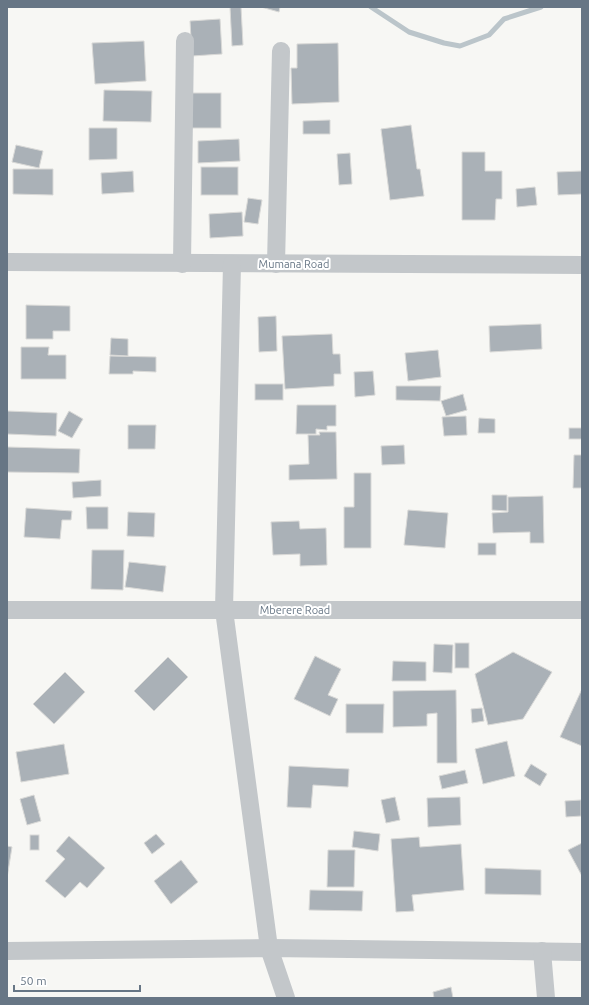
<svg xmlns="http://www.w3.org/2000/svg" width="589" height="1005" font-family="Ubuntu,sans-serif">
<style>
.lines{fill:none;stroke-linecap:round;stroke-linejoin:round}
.stream{stroke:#bbc5ca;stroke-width:5}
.building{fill:#aab1b7;stroke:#d9d9d7}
.minor{stroke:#c3c7ca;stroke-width:18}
.labels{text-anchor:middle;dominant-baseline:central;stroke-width:4;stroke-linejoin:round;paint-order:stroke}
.street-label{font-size:11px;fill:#677685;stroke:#fff}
</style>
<rect width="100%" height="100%" fill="#f7f7f4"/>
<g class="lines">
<path class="stream" d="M371,7l38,25 35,11 16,3 29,-11 15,-16 37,-12"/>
</g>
<g class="building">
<path d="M230,7h11l2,38 -11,1z"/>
<path d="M261,7h19l-1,5z"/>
<path d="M220,19l2,35 -30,2 -2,-35z"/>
<path d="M144,41l2,40 -51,3 -3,-41z"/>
<path d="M338,43l1,59 -47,2 -1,-36h6v-24z"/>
<path d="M104,90l48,1 -1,31 -48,-1z"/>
<rect x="191" y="93" width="30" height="35"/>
<path d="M330,120v14h-27v-13z"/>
<path d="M411,125l6,44h3l4,27 -34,4 -9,-71z"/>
<path d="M89,128h28v31l-28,1z"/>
<path d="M239,139l1,22 -42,2v-22z"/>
<path d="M16,145l27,6 -4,17 -27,-6z"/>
<path d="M462,152h23v19h17v28h-6l-1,21h-33z"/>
<path d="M350,153l2,31 -13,1 -2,-31z"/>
<rect x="201" y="167" width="37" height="28"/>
<path d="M13,169h40v26l-40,-1z"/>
<path d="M133,171l1,21 -32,2 -1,-21z"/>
<path d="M582,171v23l-24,1 -1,-23z"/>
<path d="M535,187l2,18 -20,2 -1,-18z"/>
<path d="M248,198l14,2 -4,24 -14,-2z"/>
<path d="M242,212l1,24 -33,2 -1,-24z"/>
<path d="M26,305l44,1v25h-17v8h-27z"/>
<path d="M276,316l1,35 -18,1 -1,-35z"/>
<path d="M541,324l1,25 -52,3 -1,-26z"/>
<path d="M332,334l1,20h7l1,20h-7v12l-49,3 -3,-53z"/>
<path d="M111,338l17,1v17l-18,-1z"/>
<path d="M21,347h28l-1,8h18v24h-45z"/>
<path d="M438,350l3,27 -33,4 -3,-28z"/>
<path d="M110,356l46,1v15l-23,-1v3h-24z"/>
<path d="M373,371l2,24 -20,2 -1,-25z"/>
<rect x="255" y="384" width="28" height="16"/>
<path d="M396,386h45l-1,15 -44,-1z"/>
<path d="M463,394l4,16 -21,6 -5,-15z"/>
<path d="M297,405h39v21h-9v4l-11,-1v5h-20z"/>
<path d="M7,411l50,2 -1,23 -49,-2z"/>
<path d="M69,411l14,8 -11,19 -14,-7z"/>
<path d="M466,416l1,19 -23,1 -2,-19z"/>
<path d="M479,418l16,1v14h-17z"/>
<path d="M128,425h28l-1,24h-27z"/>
<rect x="569" y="428" width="13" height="11"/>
<path d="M319,432h17l1,47 -48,1v-15l20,-1 -1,-29h12z"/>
<path d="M404,445l1,19 -23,1 -1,-19z"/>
<path d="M7,447l73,2 -1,24 -72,-1z"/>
<path d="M574,455h8v33h-9z"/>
<path d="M354,473h17v75h-27v-41h10z"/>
<path d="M101,480v16l-28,2 -1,-16z"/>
<path d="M492,495h15v16l-15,-1z"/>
<path d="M543,496l1,47h-14v-11l-37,1 -1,-20 16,-1v-15z"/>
<path d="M86,507h22v22h-21z"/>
<path d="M26,508l46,3 -1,9h-9l-2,19 -36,-2z"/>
<path d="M408,510l40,3 -3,35 -41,-3z"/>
<path d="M128,512l27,1 -1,24 -27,-1z"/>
<path d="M299,521l1,8 26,-1 1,37 -27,1v-12l-27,1 -2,-33z"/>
<rect x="478" y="543" width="18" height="12"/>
<path d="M92,550h32l-1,40 -32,-1z"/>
<path d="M129,562l37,4 -3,26 -38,-5z"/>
<rect x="455" y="643" width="14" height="25"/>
<path d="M434,644l19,1 -1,28 -19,-1z"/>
<path d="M513,652l39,20 -29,47 -35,6 -13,-51z"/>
<path d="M315,656l26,13 -13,26 10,4 -8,17 -36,-17z"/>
<path d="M168,657l20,20 -34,34 -20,-20z"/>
<path d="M393,661l33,1v19h-34z"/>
<path d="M65,672l20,20 -31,32 -21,-20z"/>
<path d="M582,689v57l-22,-9z"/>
<path d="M456,690l1,73h-20v-50l-10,1v12l-34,1v-36z"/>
<path d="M346,704h38l-1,29h-37z"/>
<path d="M482,708l2,13 -12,2 -1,-14z"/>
<path d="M507,741l8,35 -32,8 -8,-35z"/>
<path d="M64,744l5,30 -48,8 -5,-30z"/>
<path d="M531,764l16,10 -7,12 -16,-10z"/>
<path d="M289,766l60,3 -1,18 -35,-2 -2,23 -24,-1z"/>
<path d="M465,770l3,13 -26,6 -3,-13z"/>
<path d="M34,795l7,26 -14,4 -7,-26z"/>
<path d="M395,797l5,23 -14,3 -5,-23z"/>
<path d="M460,797l1,28 -33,2 -1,-29z"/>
<path d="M581,800v16l-15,1 -1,-16z"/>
<path d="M354,831l26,3 -2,17 -26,-4z"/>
<path d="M156,834l9,10 -13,10 -8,-11z"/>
<rect x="30" y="835" width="9" height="15"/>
<path d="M69,836l36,32 -18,20 -7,-6 -15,16 -20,-17 20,-22 -9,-8z"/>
<path d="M419,837l1,10 41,-3 3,46 -52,5 2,16 -18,1 -5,-73z"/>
<path d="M582,843v33l-14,-26z"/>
<path d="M7,846l5,1 -5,31z"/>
<path d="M328,850h27l-1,37h-27z"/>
<path d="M181,860l17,22 -27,22 -17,-23z"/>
<path d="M485,868l56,2v25l-56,-1z"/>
<path d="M310,890l53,1 -1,20 -53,-1z"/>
<path d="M451,987l2,11h-19l-1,-6z"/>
</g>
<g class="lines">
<g class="minor">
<path d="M7,262l575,3"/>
<path d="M182,264l3,-223"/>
<path d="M232,264l-8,346 45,338 17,50"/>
<path d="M276,264l5,-213"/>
<path d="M7,610h575"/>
<path d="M7,951l262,-3 313,4"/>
<path d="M542,951l4,47"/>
</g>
</g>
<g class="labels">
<g class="street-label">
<text x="294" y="264">Mumana Road</text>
<text x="295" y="610">Mberere Road</text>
</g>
</g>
<rect width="589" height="1005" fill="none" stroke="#677685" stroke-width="16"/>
<path d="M14 985v6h126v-6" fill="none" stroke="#677685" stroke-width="2"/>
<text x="20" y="985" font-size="12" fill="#677685" stroke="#ffffff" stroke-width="3" paint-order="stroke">50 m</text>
</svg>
